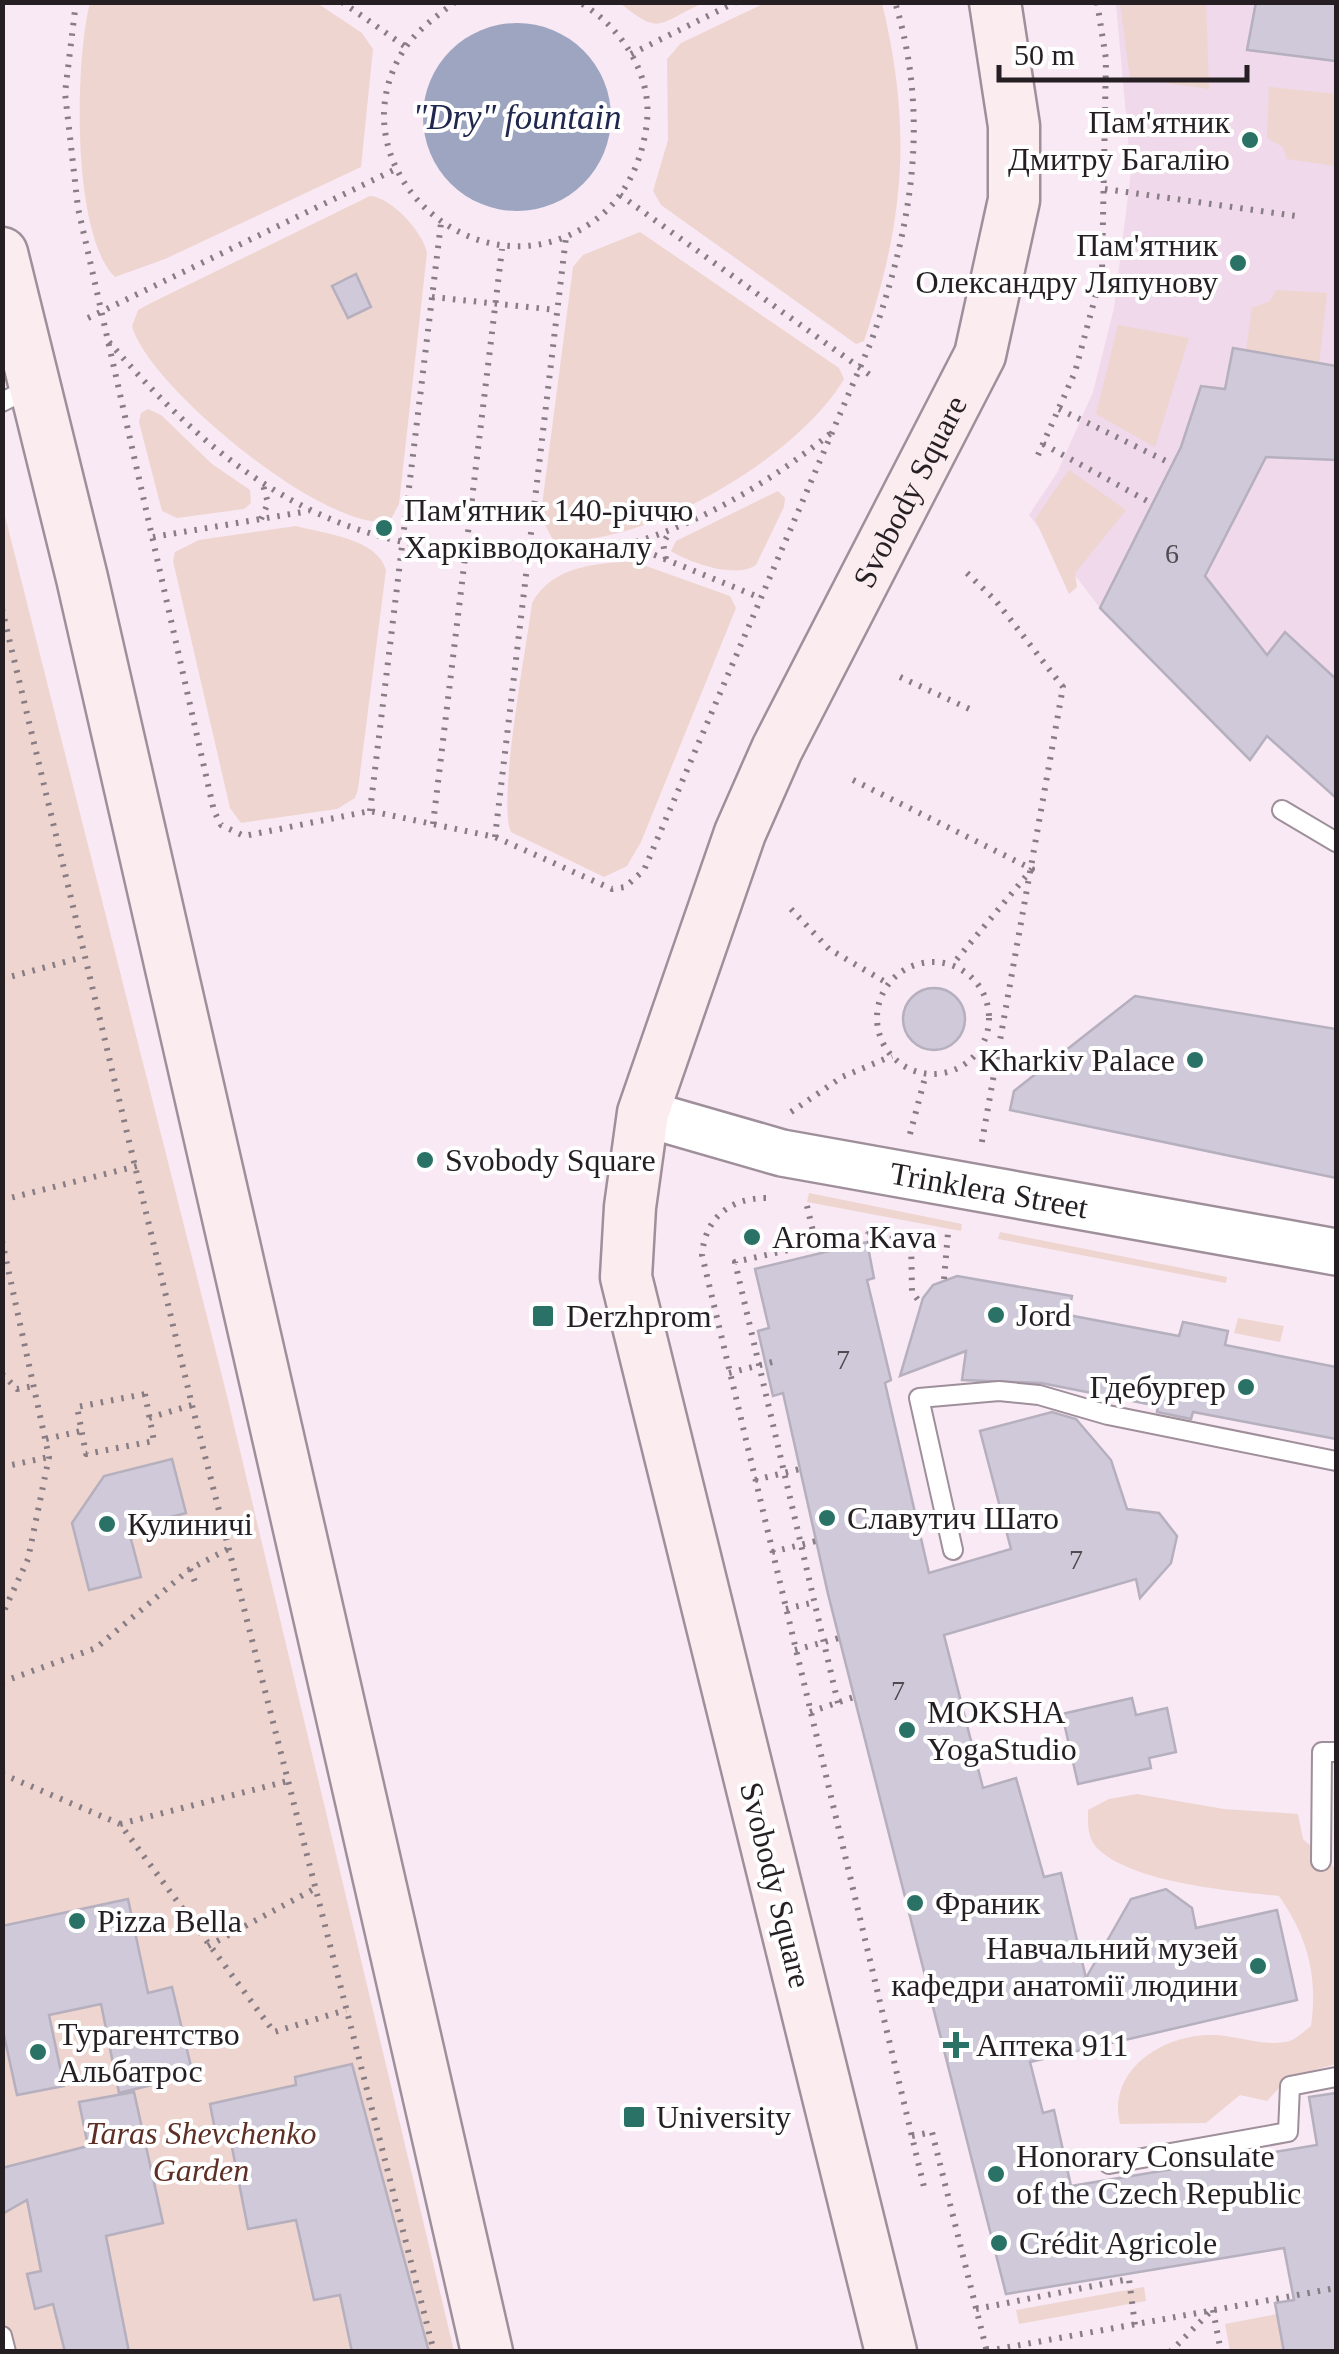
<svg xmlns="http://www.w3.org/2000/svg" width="1339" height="2354" font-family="Georgia,serif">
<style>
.built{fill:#efd9ea}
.green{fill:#eed5cf}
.water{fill:#9da5c1}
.building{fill:#cfc9d9;stroke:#b5afbe;stroke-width:2.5}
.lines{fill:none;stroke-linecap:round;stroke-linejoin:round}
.service-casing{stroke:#9e8f9a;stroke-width:22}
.tertiary-casing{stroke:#9e8f9a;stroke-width:50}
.secondary-casing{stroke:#9e8f9a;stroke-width:55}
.path{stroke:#887d85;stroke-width:6;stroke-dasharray:2.5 8;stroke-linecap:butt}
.service{stroke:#fff;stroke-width:18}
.tertiary{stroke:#fff;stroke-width:45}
.secondary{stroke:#fbecef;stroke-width:50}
.poi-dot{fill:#2a7166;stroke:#fff;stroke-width:4}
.labels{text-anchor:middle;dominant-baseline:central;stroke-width:8;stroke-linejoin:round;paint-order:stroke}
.number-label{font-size:28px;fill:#504a51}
.poi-label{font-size:32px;fill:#251f24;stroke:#fff;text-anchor:start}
.street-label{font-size:32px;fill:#251f24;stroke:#fff}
.park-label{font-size:32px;font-style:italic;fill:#5e2f24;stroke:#fff}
.water-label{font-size:35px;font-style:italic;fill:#21284f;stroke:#fff}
</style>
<rect width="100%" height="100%" fill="#f9e9f5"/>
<path class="built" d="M1116,3h220v795l-68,-62 -18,24 -150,-152 -71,-93 28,-42 36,-81 21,-84 17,-136z"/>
<g class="green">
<path d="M90,3h227l45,30 11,16 -12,118 -196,92 -50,18c-44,-42 -40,-218 -25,-274z"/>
<path d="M620,3h83c-46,21 -42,33 -83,0z"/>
<path d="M765,3h117c30,124 23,217 -18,338l-8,3 -195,-139 -8,-14 15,-51 -1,-81 14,-16z"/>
<path d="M1120,3h86l3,86 -79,-11z"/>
<path d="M1269,87l67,7v72l-49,-7 -4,-12 -16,-9z"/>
<path d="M370,196c21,1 53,36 57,57l-28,251 -9,17c-61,14 -242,-134 -258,-195l6,-16 13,-7z"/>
<path d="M640,232l199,136 5,11c-46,78 -198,169 -291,161l-9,-17 -2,-18 31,-238 10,-12z"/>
<path d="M1276,290l51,3 -8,72 -74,-7 7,-50 18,-7z"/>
<path d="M1118,325l71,13 -34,109 -59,-33z"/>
<path d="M148,409l13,6 51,49 38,26 1,13 -7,6 -67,9 -15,-7 -23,-89 2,-9z"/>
<path d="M1069,470l57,40 -51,63 2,14 -8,7 -34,-75z"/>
<path d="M778,491l7,7 -1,9 -28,58c-20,14 -66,-2 -85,-14l5,-10z"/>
<path d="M3,508l224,888 227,955h-451z"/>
<path d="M296,526c29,8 81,12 90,44l-28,219 -3,9 -18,11 -96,14 -11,-15 -57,-247 2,-9 24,-12z"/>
<path d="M632,561l98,35 6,12 -95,234 -14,24 -23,11 -93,-45c-14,-30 16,-187 21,-229 20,-37 62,-39 100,-42z"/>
<path d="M809,1193l153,31 -1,7 -154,-29z"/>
<path d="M1000,1232l227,45 -1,6 -228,-44z"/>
<path d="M1238,1318l46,8 -4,16 -46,-9z"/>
<path d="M1137,1794l87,15 74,5 5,25 33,30v195l-47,13 -22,24 -27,-6 -34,28 -86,1c-13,-54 43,-90 93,-89 24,0 56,14 79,5 6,-3 14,-10 19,-14 7,-50 -3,-88 -32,-130 -48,-5 -147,-13 -182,-48 -10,-11 -9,-24 -9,-38l21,-11z"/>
<path d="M1144,2287l2,14 -127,23 -3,-14z"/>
<path d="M1277,2314l7,37h-54l-5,-27z"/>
</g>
<circle class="water" cx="517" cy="117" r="94"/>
<g class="building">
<path d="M1256,2h80v59l-89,-11z"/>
<path d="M356,274l15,33 -23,11 -16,-32z"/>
<path d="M1233,348l103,18v94l-70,-3 -61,119 62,79 18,-23 51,47v119l-69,-62 -17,24 -150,-152 81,-161 20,-61 24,3z"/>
<circle cx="934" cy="1019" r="31"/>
<path d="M1135,996l201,33v149l-326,-68 4,-19z"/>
<path d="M867,1242l7,36 -7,2 24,100 -6,3 44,190 82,-24 -31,-118 72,-19 24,7 35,41 16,49 32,4 18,23 -6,27 -31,35 -4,-19 -192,56 39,153 33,-10 28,99 17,-4 25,105 45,-79 35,-10 26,19 4,20 81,-18 20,90 -267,62 13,51 11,-3 17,76 246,-41 -8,-48 27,-4v259h-52l-9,-49 19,-3 -10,-52 -278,46 -178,-700 -45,-201 -10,3 -15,-65 11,-3 -14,-59z"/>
<path d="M957,1276l115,20 -4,19 111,21 4,-14 45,9 -3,14 111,22v72l-143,-27 -2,7 -34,-7 1,-6 -117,-23 -79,-3 4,-29 -66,25 23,-78 10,-13z"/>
<path d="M172,1459l14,54 -58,15 13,49 -52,13 -17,-67 32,-47z"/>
<path d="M1132,1698l4,17 31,-7 9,44 -27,6 2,10 -73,16 -16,-70z"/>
<path d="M128,1899l20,94 24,-6 21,88 -74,18 -18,-89 -52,11 15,71 -47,9 -15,-69v-100z"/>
<path d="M352,2064l77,288h-77l-12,-57 -26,5 -18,-80 -48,9 -18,-92 -13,3 -7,-36 86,-19 -1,-8z"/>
<path d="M134,2092l29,131 -57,13 23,116h-64l-12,-48 -18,5 -8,-35 14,-3 -14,-71 -25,14v-46l86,-22 -9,-44z"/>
</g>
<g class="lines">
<defs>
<g id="service">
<path d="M2,402l28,-14"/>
<path d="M1282,810l54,32"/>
<path d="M953,1550l-34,-152 80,-7 40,4 69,20 228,46"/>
<path d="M1321,1861l1,-109h14"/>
<path d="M1109,2164l179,-32 2,-46 46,-9"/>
<path d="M2,2336l4,16"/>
</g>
<g id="tertiary">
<path id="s1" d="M643,1113l139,40 554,99"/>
</g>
<g id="secondary">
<path d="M2,253l80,325 405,1774"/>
<path id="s2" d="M891,2352l-265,-1075 4,-70 13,-94 97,-280 37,-84 203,-394 34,-155v-74l-19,-124"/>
</g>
</defs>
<use href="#service" class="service-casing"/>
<use href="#tertiary" class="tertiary-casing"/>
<use href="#secondary" class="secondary-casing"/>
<g class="path">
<path d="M76,2l-11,91 13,115 136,603 7,14 23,11 126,-25 125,26 117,52 13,-2 19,-17 227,-528c40,-112 60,-222 24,-340"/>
<path d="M342,2l64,45"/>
<path d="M455,2c-18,14 -37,27 -50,46 -76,116 70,254 186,175 34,-23 52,-62 56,-102 5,-49 -28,-96 -68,-119"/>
<path d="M631,54l105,-52"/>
<path d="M1105,189l191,27"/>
<path d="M620,195l250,180"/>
<path d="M432,297l125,13"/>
<path d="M88,318l310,-150"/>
<path d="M109,342c46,53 98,106 157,143 61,39 122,58 192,66 36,4 71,10 107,6 96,-10 192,-64 266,-124"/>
<path d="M1059,409l113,55"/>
<path d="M1043,444l108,59"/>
<path d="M1038,455l37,-83 27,-100 4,-213 -9,-57"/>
<path d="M261,519l7,-16 -5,-18"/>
<path d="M153,537l156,-26"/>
<path d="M625,543l136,55"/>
<path d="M666,559l-3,-16 8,-13"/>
<path d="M967,573l29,28 67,86 -82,460"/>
<path d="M2,609l190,796 242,947"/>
<path d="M900,677l76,35"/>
<path d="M853,780l179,89 -80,96"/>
<path d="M370,811l71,-588"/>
<path d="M433,824l69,-575"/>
<path d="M495,837l71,-600"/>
<path d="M791,909l38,40 58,34"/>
<circle cx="933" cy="1018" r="56"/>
<path d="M2,979l81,-22"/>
<path d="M791,1112l51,-35 50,-21"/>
<path d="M910,1134l16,-60"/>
<path d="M766,1198c-36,0 -61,20 -64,57l222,932"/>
<path d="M2,1200l135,-34"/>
<path d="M807,1206l9,38"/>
<path d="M2,1241l47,216 -21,102 -26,56"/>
<path d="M944,1279l4,-46"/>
<path d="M729,1373l47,-12"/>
<path d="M2,1374l15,15 17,-3"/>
<path d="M145,1394l9,47 -68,13 -9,-47z"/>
<path d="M149,1418l43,-13"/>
<path d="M46,1439l35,-8"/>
<path d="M2,1467l47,-10"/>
<path d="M755,1480l45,-11"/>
<path d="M772,1552l44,-11"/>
<path d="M190,1569l5,13"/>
<path d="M786,1609l29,-7"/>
<path d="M795,1650l44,-12"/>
<path d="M2,1682l94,-34 94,-79 40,-21"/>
<path d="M838,1703l-103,-441 133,-30 2,10 41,-6 1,56 10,13"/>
<path d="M810,1712l44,-15"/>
<path d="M2,1774l118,50 154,208 72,-22"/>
<path d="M120,1824l168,-43"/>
<path d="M208,1946l106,-57"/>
<path d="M912,2136l20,-4 55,220"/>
<path d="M976,2309l153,-30 6,46"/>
<path d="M1213,2310l8,42"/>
<path d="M987,2351l349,-63"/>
<path d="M1170,2352l42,-42"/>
</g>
<use href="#service" class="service"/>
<use href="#tertiary" class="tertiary"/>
<use href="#secondary" class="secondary"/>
</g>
<g class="poi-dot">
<circle cx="1250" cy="140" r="10"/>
<circle cx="1238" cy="263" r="10"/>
<circle cx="384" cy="528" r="10"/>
<circle cx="1195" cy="1060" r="10"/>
<circle cx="425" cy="1160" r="10"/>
<circle cx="752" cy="1237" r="10"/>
<circle cx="996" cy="1315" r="10"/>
<rect x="531" y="1304" width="24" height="24" rx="5"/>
<circle cx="1246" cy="1387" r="10"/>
<circle cx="827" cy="1518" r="10"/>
<circle cx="107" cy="1524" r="10"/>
<circle cx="907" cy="1730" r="10"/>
<circle cx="915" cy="1903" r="10"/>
<circle cx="77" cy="1921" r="10"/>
<circle cx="1258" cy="1966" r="10"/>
<path d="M951 2030h10v10h10v10h-10v10h-10v-10h-10v-10h10z"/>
<circle cx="38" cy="2052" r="10"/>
<rect x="622" y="2105" width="24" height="24" rx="5"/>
<circle cx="996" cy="2174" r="10"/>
<circle cx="999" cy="2243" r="10"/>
</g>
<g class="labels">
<g class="number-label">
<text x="1172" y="553">6</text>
<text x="843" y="1359">7</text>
<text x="1076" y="1559">7</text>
<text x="898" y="1690">7</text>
</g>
<g class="poi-label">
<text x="1230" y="122" text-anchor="end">Пам'ятник<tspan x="1230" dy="37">Дмитру Багалію</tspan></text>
<text x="1218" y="245" text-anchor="end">Пам'ятник<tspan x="1218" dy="37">Олександру Ляпунову</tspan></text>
<text x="404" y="510">Пам'ятник 140-річчю<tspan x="404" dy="37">Харківводоканалу</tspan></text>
<text x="1175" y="1060" text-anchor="end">Kharkiv Palace</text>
<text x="445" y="1160">Svobody Square</text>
<text x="772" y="1237">Aroma Kava</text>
<text x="1016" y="1315">Jord</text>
<text x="566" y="1316">Derzhprom</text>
<text x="1226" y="1387" text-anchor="end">Гдебургер</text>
<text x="847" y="1518">Славутич Шато</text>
<text x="127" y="1524">Кулиничі</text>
<text x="927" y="1712">MOKSHA<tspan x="927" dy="37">YogaStudio</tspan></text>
<text x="935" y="1903">Франик</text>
<text x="97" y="1921">Pizza Bella</text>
<text x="1238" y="1948" text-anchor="end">Навчальний музей<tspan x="1238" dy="37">кафедри анатомії людини</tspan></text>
<text x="58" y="2034">Турагентство<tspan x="58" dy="37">Альбатрос</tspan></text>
<text x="976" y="2045">Аптека 911</text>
<text x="656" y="2117">University</text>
<text x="1016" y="2156">Honorary Consulate<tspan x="1016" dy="37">of the Czech Republic</tspan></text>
<text x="1019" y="2243">Crédit Agricole</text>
</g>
<g class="street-label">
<text stroke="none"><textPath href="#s2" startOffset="1950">Svobody Square</textPath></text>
<text stroke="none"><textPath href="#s1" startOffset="355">Trinklera Street</textPath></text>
<text transform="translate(776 1885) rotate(76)">Svobody Square</text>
</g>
<g class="park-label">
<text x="201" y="2133">Taras Shevchenko<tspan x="201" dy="37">Garden</tspan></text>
</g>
<g class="water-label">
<text x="517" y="117">"Dry" fountain</text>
</g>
</g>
<rect width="1339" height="2354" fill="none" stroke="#251f24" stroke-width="10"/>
<path d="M999 65v15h248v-15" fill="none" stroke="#251f24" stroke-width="5"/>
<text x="1014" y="65" font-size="30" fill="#251f24" stroke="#ffffff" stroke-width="8" paint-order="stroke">50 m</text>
</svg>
